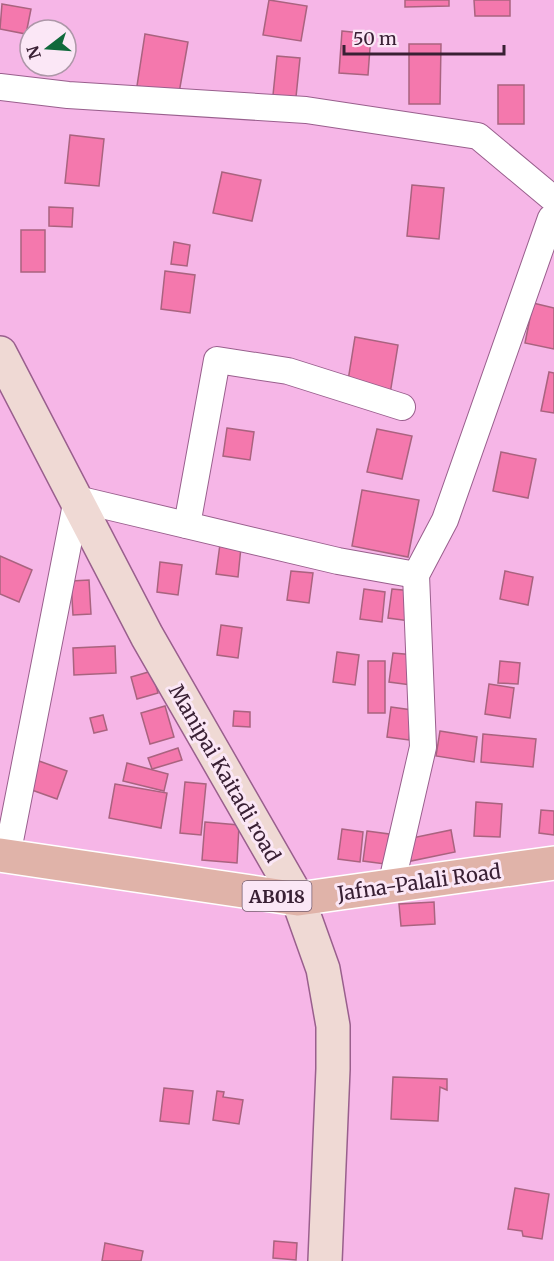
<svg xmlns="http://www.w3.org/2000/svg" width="554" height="1261" font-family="Merriweather,serif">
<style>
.building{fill:#f478ad;stroke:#a9637f;stroke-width:1.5}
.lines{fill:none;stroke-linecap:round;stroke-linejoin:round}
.minor-casing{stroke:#995f8d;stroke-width:28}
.secondary-casing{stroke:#995f8d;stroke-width:36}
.primary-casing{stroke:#fff;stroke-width:36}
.minor{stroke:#fff;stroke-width:26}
.secondary{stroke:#efd9d4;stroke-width:33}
.primary{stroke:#e0b3a9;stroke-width:33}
.labels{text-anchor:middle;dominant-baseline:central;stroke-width:6;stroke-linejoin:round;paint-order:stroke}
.shield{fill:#fbe7f6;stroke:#735c6e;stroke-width:1.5}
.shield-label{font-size:18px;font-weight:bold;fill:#392034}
.street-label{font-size:20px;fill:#392034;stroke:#fbe7f6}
</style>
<rect width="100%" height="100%" fill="#f6b6e7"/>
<g class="building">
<path d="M269,0l38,6 -6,35 -38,-6z"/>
<path d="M405,0h44v6l-44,1z"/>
<path d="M474,0h36v16h-35z"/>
<path d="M2,4l29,5 -5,25 -26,-5z"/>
<path d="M342,31l29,3 -3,41 -29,-2z"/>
<path d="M145,34l43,8 -9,51 -42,-7z"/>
<path d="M409,44h32l-1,60h-31z"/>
<path d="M277,56l23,2 -4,39 -23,-2z"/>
<rect x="498" y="85" width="26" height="39"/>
<path d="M70,135l34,4 -5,47 -34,-3z"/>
<path d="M222,172l39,8 -9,41 -39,-8z"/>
<path d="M412,185l32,3 -5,51 -32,-3z"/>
<path d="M49,207l24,1 -1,19 -23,-1z"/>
<rect x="21" y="230" width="24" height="42"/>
<path d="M174,242l16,3 -3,21 -16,-2z"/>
<path d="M165,271l30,4 -5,38 -29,-4z"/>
<path d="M533,303l21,5v41l-29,-6z"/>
<path d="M355,337l43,8 -8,49 -43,-7z"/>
<path d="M549,372l5,1v40l-13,-2z"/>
<path d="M227,428l27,4 -4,28 -27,-4z"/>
<path d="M377,429l35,7 -10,43 -35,-7z"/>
<path d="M501,452l35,7 -8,39 -35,-7z"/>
<path d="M362,490l57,10 -11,57 -56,-11z"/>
<path d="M220,544l21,3 -3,30 -22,-3z"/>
<path d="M0,556l32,14 -13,32 -19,-8z"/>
<path d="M160,562l22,3 -4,30 -21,-3z"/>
<path d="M291,571l22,2 -4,30 -22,-3z"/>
<path d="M505,571l28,6 -5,28 -28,-6z"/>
<path d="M89,580l2,34 -18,1 -2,-34z"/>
<path d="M364,589l21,3 -3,30 -22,-3z"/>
<path d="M392,589l21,2 -3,30 -22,-3z"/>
<path d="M221,625l21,3 -4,30 -21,-3z"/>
<path d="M115,646l1,27 -42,2 -1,-27z"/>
<path d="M337,652l22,3 -4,30 -22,-3z"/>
<path d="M393,653l22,2 -4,30 -22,-3z"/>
<rect x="368" y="661" width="17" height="52"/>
<path d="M500,661l20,2 -2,21 -20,-1z"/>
<path d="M152,671l6,22 -21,6 -6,-22z"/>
<path d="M489,684l25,4 -4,30 -25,-4z"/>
<path d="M165,706l9,31 -24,7 -9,-31z"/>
<path d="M391,707l21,3 -3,30 -22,-3z"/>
<path d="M234,711l16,1v15l-17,-1z"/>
<path d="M103,715l4,15 -13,3 -4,-15z"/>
<path d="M440,731l37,6 -3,25 -38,-6z"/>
<path d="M483,734l53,5 -3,28 -52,-5z"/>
<path d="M178,748l4,12 -30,9 -4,-11z"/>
<path d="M39,761l28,10 -10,28 -28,-10z"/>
<path d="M127,763l41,11 -4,17 -41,-10z"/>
<path d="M185,782l21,2 -5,51 -21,-2z"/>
<path d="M115,784l52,9 -6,35 -52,-10z"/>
<path d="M476,802l26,2 -2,33 -26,-1z"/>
<path d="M541,810l13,1v24l-15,-2z"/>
<path d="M205,822l34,3 -2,38 -35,-3z"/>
<path d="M342,829l21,3 -3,30 -22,-3z"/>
<path d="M451,830l4,22 -44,9 -4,-22z"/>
<path d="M367,831l22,3 -4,30 -22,-3z"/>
<path d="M434,902l1,22 -34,2 -2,-22z"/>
<path d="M393,1077l54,2v11l-7,-3 -2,34 -47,-2z"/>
<path d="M164,1088l29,3 -4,33 -29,-3z"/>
<path d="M217,1091l7,1 -1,5 20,3 -4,24 -26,-4z"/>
<path d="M515,1188l34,6 -7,45 -19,-3 -1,-5 -14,-2z"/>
<path d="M274,1241l23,2 -1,17 -23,-2z"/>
<path d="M105,1243l38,8 -2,10h-39z"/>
</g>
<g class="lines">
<defs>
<g id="minor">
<path d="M0,87l68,8 238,15 172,26 73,61"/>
<path d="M187,525l30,-165 71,11 114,36"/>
<path d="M7,856l70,-357 261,62 78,14"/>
<path d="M391,886l32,-139 -7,-172 29,-55 106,-302h3"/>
</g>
<path id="secondary" d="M0,353l147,283 151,263 25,70 10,57v43l-8,192"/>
<path id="primary" d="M0,855l298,44 256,-36"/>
</defs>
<use href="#minor" class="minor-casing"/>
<use href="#secondary" class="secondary-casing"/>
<use href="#primary" class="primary-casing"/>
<use href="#minor" class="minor"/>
<use href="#secondary" class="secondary"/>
<use href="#primary" class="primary"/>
</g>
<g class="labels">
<rect class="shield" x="242.5" y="881" width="69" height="30" rx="4.5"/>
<g class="shield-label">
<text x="277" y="896">AB018</text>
</g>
<g class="street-label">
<text transform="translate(225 773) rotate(60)">Manipai Kaitadi road</text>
<text transform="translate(419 882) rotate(-8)">Jafna-Palali Road</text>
</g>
</g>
<g transform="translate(48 48) rotate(253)"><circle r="28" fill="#fbe7f6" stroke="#ad97a8" stroke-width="1.5"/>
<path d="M0-4.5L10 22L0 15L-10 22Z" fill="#0f693b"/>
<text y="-9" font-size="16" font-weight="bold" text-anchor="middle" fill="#392034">N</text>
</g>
<path d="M344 45v9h160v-9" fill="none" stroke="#392034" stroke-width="3"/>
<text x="353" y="45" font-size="18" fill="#392034" stroke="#fbe7f6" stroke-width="4.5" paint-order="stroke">50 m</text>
</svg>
